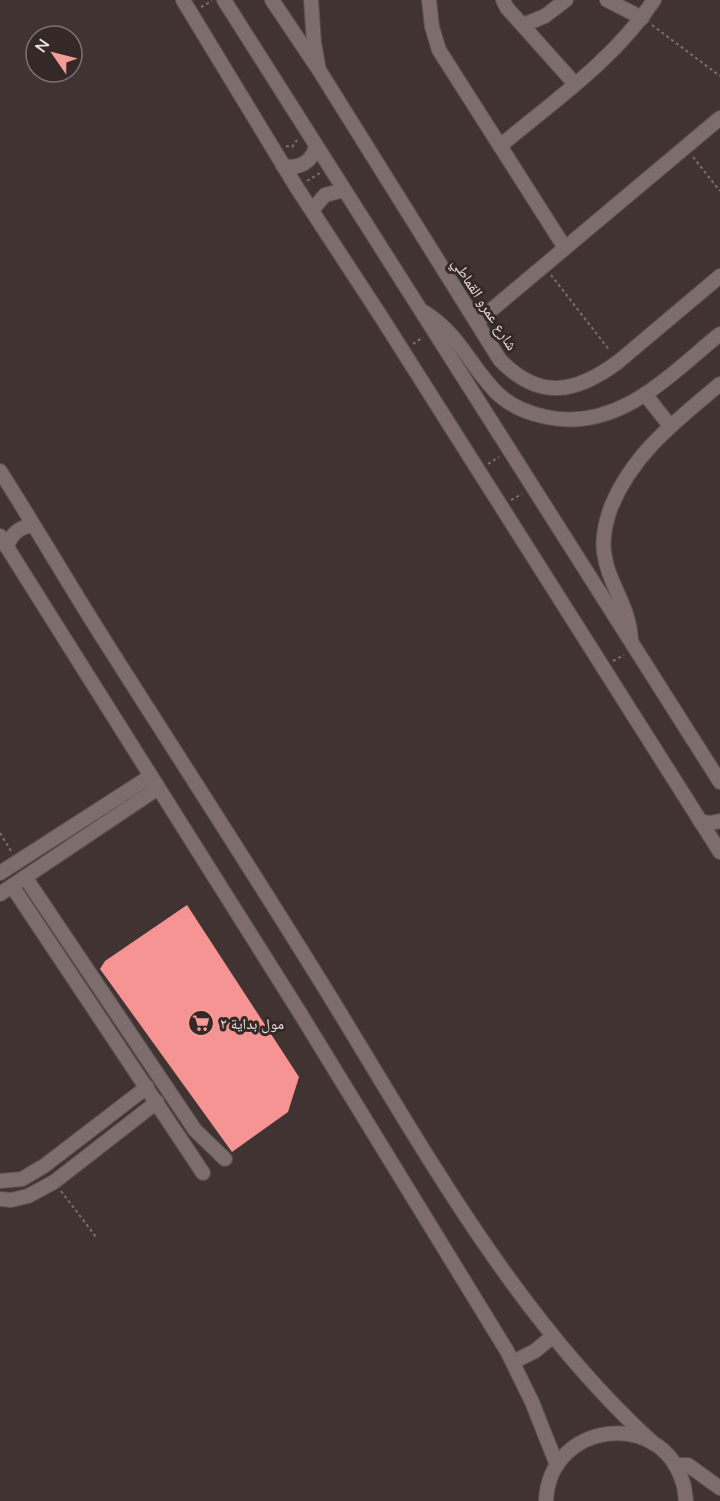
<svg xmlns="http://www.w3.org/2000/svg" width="720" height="1501" font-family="Mulish,'Noto Naskh Arabic',sans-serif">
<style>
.building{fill:#f59492}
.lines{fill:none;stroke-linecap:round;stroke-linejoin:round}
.minor-casing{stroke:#5c5151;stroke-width:16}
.path{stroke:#7b6f6e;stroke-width:2;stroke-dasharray:3 3;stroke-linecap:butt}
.minor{stroke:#7d6e6d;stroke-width:14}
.labels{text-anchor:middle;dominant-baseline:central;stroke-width:6;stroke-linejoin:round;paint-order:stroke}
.street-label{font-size:15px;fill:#e8e0df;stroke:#352928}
.poi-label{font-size:15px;fill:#e8e0df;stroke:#352928;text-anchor:start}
</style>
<rect width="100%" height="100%" fill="#403332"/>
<path class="building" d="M187,905l112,172 -11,35 -56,40 -132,-183 5,-8z"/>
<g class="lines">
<defs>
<g id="minor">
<path d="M183,0l114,188 83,127 340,537"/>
<path d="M224,0l496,782"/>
<path d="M272,0l47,70 181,290c40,41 76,33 118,2l102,-86"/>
<path d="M311,0l3,43 4,22"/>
<path d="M429,0l3,27 7,23 126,198"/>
<path d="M503,0l4,8 68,76"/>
<path d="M607,0l35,18"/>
<path d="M523,25l22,-9 21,-16"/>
<path d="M500,146c54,-45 115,-87 154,-146"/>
<path d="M283,166c17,3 29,-4 33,-20"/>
<path d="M312,210l13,-15 19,-5"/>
<path d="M424,312c35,22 43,49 70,78 13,14 33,23 52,27 73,15 122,-41 174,-83"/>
<path d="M477,322l243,-204"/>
<path d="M645,394l25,32"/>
<path d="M0,471c37,58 71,117 108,175 73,115 147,229 218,344 97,158 189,327 327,453"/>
<path d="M0,536l300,477 207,338 25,51 25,63"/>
<path d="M7,547c4,-13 12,-20 26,-22"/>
<path d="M631,640c-2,-37 -23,-55 -27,-88 -2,-15 2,-31 7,-45 22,-54 66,-87 109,-123"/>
<path d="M700,821l10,2 10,-2"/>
<path d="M0,873l151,-97"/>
<path d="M25,877l170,253 30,29"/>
<path d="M12,886l191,287"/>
<path d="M0,894l158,-106"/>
<path d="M0,1181l22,-2 22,-13 103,-79"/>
<path d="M0,1199l11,1 17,-4 26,-14 103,-80"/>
<path d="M513,1362l22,-11 18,-15"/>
<path d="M675,1465h13l32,23"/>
<path d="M546,1501c3,-79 115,-94 137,-18 2,5 2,12 3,18"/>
</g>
</defs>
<use href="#minor" class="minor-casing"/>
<g class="path">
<path d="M201,7l11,-6"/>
<path d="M652,25l68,51"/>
<path d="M286,146l6,1 5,-7"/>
<path d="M693,157l27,34"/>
<path d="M307,181l13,-8"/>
<path d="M551,275l59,76"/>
<path d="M413,344l10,-7"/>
<path d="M488,464l11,-7"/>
<path d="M511,500l11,-6"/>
<path d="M613,661l11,-6"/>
<path d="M0,833l11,18"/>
<path d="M61,1191l35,46"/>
</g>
<use href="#minor" class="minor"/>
</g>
<defs>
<symbol id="supermarket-ring" viewBox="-11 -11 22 22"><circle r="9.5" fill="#352928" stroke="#f59b98" stroke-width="1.5"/><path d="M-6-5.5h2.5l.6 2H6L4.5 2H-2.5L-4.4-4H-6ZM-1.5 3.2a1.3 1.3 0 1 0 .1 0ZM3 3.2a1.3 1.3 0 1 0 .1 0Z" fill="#f59b98"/></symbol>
</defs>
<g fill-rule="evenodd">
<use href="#supermarket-ring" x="186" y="1008" width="30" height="30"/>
</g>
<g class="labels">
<g class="street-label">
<text transform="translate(485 304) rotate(57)">شارع عمرو القماطي</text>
</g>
<g class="poi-label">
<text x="220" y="1023">مول بداية ۲</text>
</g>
</g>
<g transform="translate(54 54) rotate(305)"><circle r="28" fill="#352928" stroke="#7d7271" stroke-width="1.5"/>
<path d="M0-4.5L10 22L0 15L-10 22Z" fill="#f59b98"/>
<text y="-9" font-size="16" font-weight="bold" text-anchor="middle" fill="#e8e0df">N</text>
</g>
</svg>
